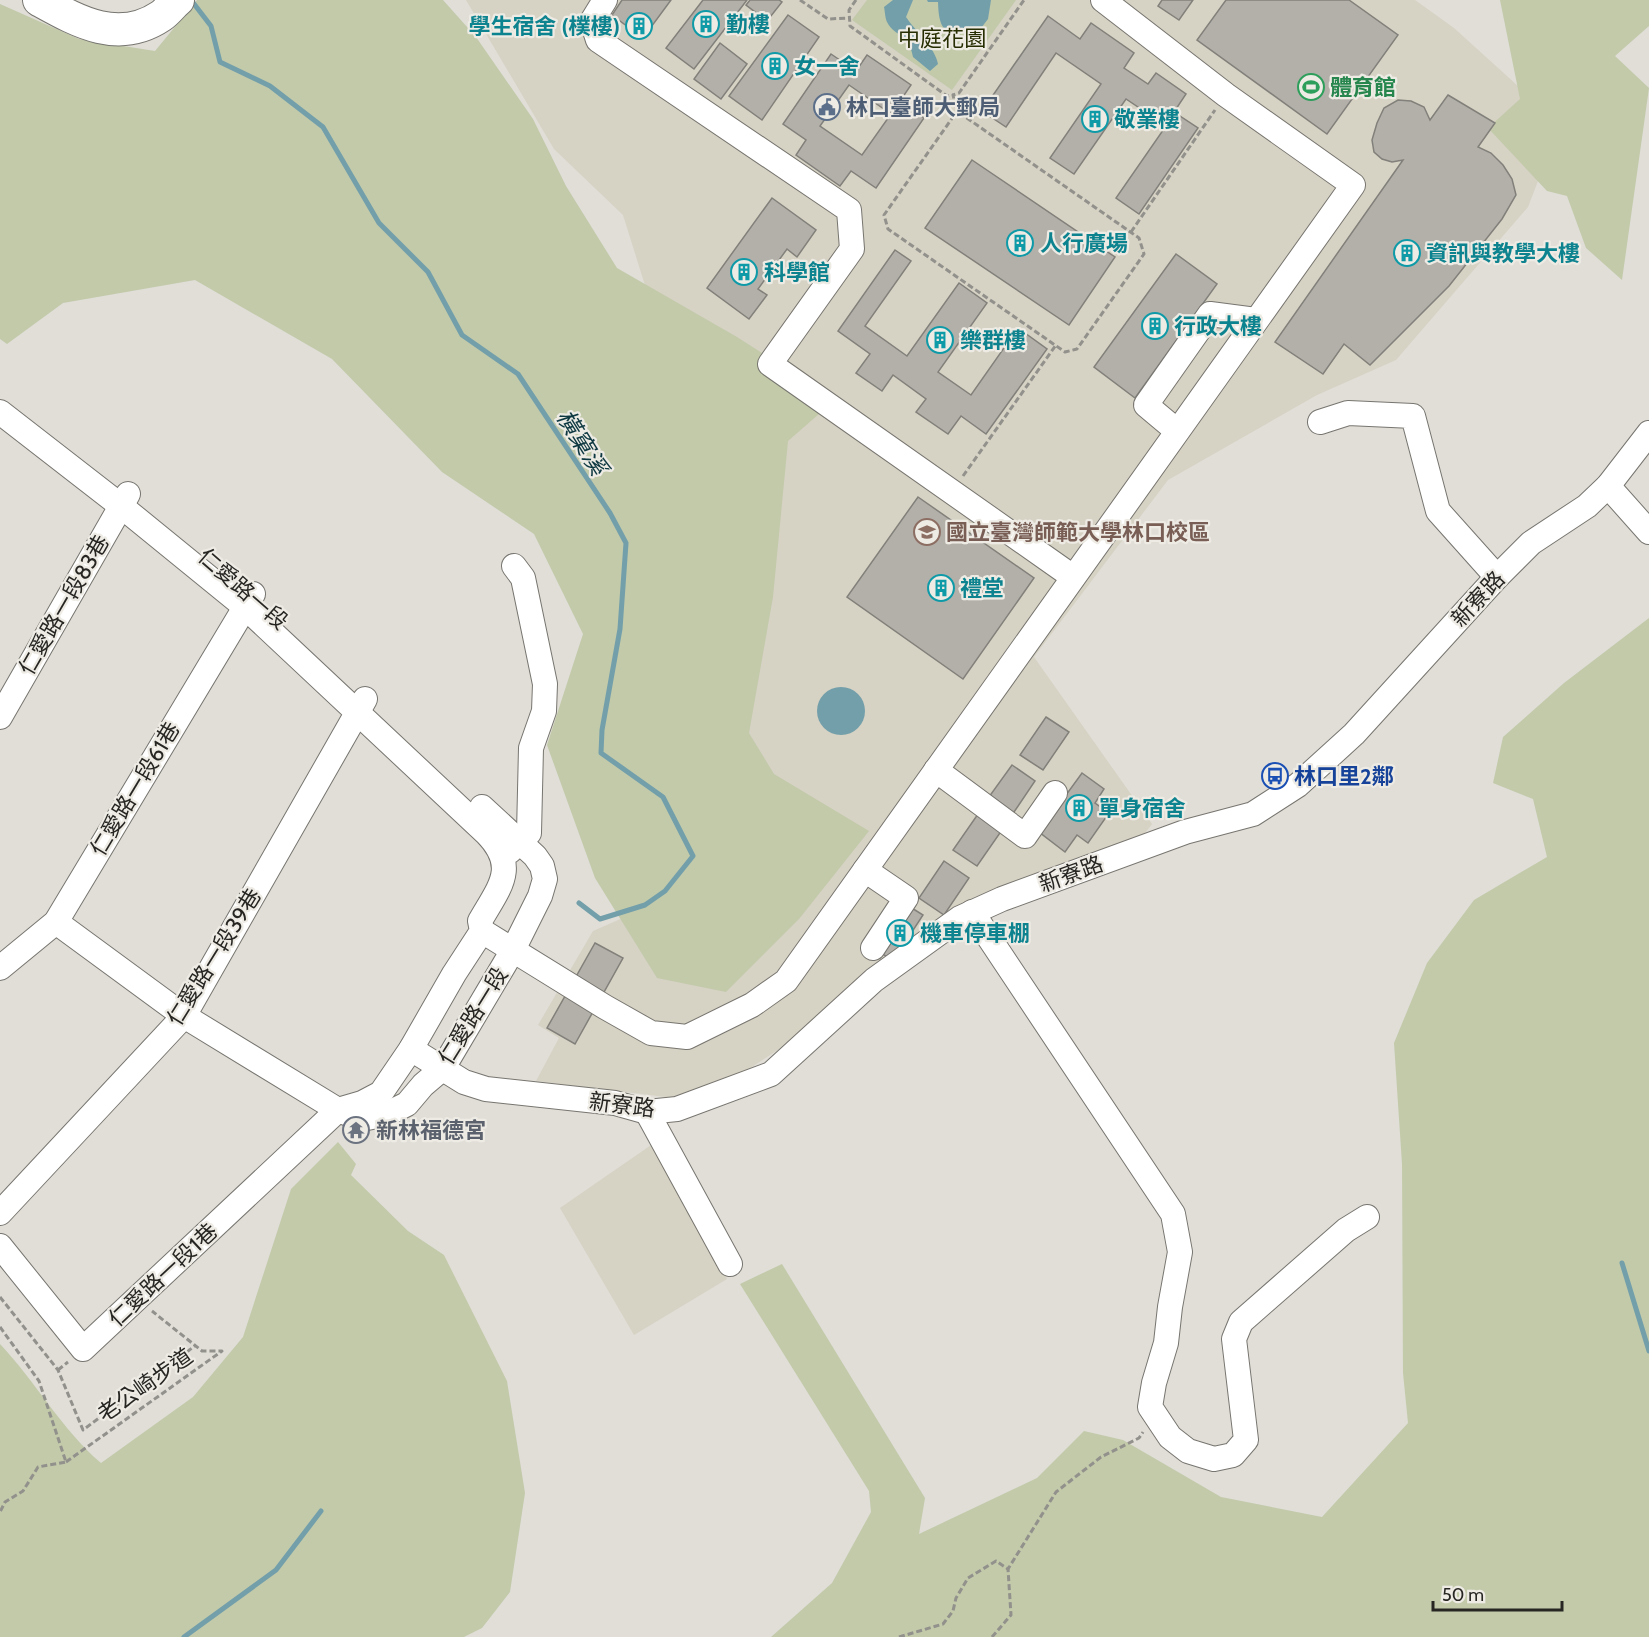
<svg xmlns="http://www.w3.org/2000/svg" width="1649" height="1637" font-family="Cabin,'Noto Sans TC',sans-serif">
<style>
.built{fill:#d6d2c4}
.green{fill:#c2caaa}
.water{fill:#739faa}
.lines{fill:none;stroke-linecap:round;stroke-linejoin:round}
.stream{stroke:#739faa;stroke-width:5}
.building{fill:#b3b0aa;stroke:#82807a;stroke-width:1.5;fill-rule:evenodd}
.minor-casing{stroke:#77756f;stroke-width:26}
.major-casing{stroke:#77756f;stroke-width:34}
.path{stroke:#92918c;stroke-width:3;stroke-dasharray:6 3;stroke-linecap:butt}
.minor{stroke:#fff;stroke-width:24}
.major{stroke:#fff;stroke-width:32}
.labels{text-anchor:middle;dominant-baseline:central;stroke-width:4.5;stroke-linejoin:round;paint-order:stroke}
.culture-label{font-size:22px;font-weight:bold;fill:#0d838f;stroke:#edebe4;text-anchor:start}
.park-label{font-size:22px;fill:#272e02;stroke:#edebe4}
.leisure-label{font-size:22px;font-weight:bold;fill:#27864d;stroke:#edebe4;text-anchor:start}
.service-label{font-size:22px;font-weight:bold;fill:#4e5e75;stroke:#edebe4;text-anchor:start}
.education-label{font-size:22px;font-weight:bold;fill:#785e54;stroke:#edebe4;text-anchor:start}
.street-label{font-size:22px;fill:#272623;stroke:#edebe4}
.transit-label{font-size:22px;font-weight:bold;fill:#164399;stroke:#edebe4;text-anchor:start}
.worship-label{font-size:22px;font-weight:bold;fill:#5b616d;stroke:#edebe4;text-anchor:start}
.water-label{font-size:24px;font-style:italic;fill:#0e3841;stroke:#edebe4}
</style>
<rect width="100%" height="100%" fill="#e0ded7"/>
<g class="built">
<path d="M466,0h949l39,28 106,96 -32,83 -132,153 -79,35 -149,85 -134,177 118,167 -10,13 -180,74 -152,118 -75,49 -61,20 -138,-17 23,-43 -21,-13 55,-94 71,-31 10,-522 -51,-163 -69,-66z"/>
<path d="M657,1141l70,138 -93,56 -74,-127z"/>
</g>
<g class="green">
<path d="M197,0h246l33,37 57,82 33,67 51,82 120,69 98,63 -47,41 -15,156 -24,136 25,41 95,57 -70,88 -73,73 -69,-14 -62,-100 -48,-133 36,-111 -49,-100 -92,-62 -110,-113 -137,-79 -132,23 -56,41 -7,-5v-335l79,35 76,12z"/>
<path d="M867,0h149l-64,90 -100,-70z"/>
<path d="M1500,0h149v26l-34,30 34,32 -27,192 -36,-32 -19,-52 -20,-5 -59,-63 32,-29z"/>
<path d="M1649,618v1019h-878l61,-54 39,-71 -2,-21 -129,-207 42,-20 143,234 -6,36 118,-56 47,-47 39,9 98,57 101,20 86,-94 -5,-50 -1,-209 -8,-121 33,-80 47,-63 73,-43 -14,-58 -40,-16 10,-46 61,-54z"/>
<path d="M338,1142l18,22 -5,11 57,56 36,24 63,126 18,112 -15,99 -28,36 -18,9h-464v-293c36,38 62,86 101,119l92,-66 50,-60 48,-148z"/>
</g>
<g class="water">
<path d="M893,0h20l-7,17c10,15 29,30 32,47l-8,7 -17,-14c-5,-27 -17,-18 -26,-35 -2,-4 -2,-11 -3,-15z"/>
<path d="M927,0h64l-3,19 -10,13c-30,1 -39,5 -40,-30h-10z"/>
<circle cx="841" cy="711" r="24"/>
</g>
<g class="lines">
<g class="stream">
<path d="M191,0l20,26 9,36 50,24 53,41 56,96 49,49 34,63 56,39 92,139 16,30 -6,86 -18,101 -1,23 62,44 30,59 -28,35 -20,14 -45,14 -21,-16"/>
<path d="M1622,1263l27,88"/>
<path d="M184,1637l92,-67 45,-59"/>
</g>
</g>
<g class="building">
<path d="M622,0h49l-28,38 -31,-23z"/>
<path d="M703,0h44l-53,69 -28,-21z"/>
<path d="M750,0h29l3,2 -15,19 -21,-16z"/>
<path d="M1162,0h31l-14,20 -21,-14z"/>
<path d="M1226,0h123l49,35 -71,99 -130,-94z"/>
<path d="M788,15l31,22 -57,83 -33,-24z"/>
<path d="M1048,16l32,23 11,-16 43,30 -10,15 24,16 8,-11 30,21 -12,18 24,16 -59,86 -23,-16 50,-72 -40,-27 -52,75 -24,-16 51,-74 -45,-31 -50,74 -24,-16z"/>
<path d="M720,43l27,21 -26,35 -27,-20z"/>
<path d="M831,54l25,17 11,-16 44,30 -11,16 24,17 -48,70 -25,-17 -11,15 -44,-31 10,-15 -23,-16zM849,85l42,29 -29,41 -42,-29z"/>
<path d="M1448,95l47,28 -17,24 13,6 12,12 9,14 4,16 -14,24 -53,67 -79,79 -26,-21 -21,30 -48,-32 128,-182 -11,2 -10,-3 -8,-7 -2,-12 5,-17 7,-15 14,-8 13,1 13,6 6,13z"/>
<path d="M972,160l143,97 -46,68 -144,-97z"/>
<path d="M772,198l44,32 -19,27 -10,-8 -29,40 9,6 -18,24 -42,-31z"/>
<path d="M895,250l16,11 -46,65 42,30 52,-73 28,20 -49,69 33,23 47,-67 29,21 -61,85 -25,-18 -13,18 -32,-22 10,-13 -33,-24 -11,16 -26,-18 14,-19 -32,-23z"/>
<path d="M1176,254l41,30 -82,114 -41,-31z"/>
<path d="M918,497l116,81 -71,101 -116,-82z"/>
<path d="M1046,717l23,15 -26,38 -23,-15z"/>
<path d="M1012,765l23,16 -25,37 -24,-17z"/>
<path d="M1082,773l22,16 -9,14 14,10 -21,30 -11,-8 -12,17 -26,-20z"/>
<path d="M978,814l24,16 -25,36 -24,-16z"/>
<path d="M944,861l25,17 -25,37 -25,-17z"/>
<path d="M907,905l16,10 -30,46 -16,-11z"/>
<path d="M595,943l28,15 -48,86 -28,-16z"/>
</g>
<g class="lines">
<defs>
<g id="minor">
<path d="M605,0l-13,21 6,19 251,170 3,39 -82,115 303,213"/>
<path d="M0,412l121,94 124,101 241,226c33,34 14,53 -6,88l2,10 -28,43 -43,75 -30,44 -19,10 -24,7 -255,239 -83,-103"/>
<path d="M1320,422l28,-9 65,3 25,95 59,66"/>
<path d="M1177,431l-31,-26 64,-91 46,6"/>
<path d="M1608,486l41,46"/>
<path d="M0,717l128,-223"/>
<path d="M936,770l89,66 30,-43"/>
<path d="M510,851l19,-18 2,-85 13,-37 1,-27 -22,-106 -9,-12"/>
<path d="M865,870l41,28 -33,50"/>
<path d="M972,912l201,302 7,38 -10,55 -4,36 -12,40 -4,24 20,30 18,14 26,8 19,-4 13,-15 -12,-101 7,-17 105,-92 21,-13"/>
<path d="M56,922l128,94 154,94 24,9 25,-5 20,-10 16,-19 20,-17 70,-118 27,-54 5,-17 -3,-13 -7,-10 -53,-49"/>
<path d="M482,931l123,76 46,26 36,4 65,-32 34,-24 567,-796 -127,-90 -123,-95"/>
<path d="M0,968l56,-46 197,-328"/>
<path d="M411,1049l53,33 22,7 129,14 32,9 30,-3 94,-35 103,-94 86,-62 42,-19 183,-67 68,-18 45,-29 56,-51 143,-157 34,-34 56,-37 21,-20 41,-53"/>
<path d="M647,1112l83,152"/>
<path d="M0,1213l184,-197 181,-317"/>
</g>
<path id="major" d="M39,0c38,21 79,45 122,16 6,-4 11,-11 17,-16"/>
</defs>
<use href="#minor" class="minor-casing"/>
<use href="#major" class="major-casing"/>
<g class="path">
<path d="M800,0l28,19 21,-1"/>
<path d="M856,0l-7,10 1,16 97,70 6,-1"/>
<path d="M958,116h6l175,122 5,16 -67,95 -12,3 -177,-123 -4,-14 69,-98z"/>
<path d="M958,116l-5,-21 6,-2 65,-93"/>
<path d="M1131,232l84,-122"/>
<path d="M963,476l93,-131"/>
<path d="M0,1297l58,73 25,60 113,-85"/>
<path d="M0,1327l39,54 27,81 -28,5 -15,24 -18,11 -5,10"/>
<path d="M58,1370l10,-8"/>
<path d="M66,1462l156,-111h-20l-50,-40"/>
<path d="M899,1637l44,-13 10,-13 3,-13 12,-20 28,-17 12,8 48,-77 45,-35 38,-19 4,-6"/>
<path d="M992,1637l19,-22 -3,-46"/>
</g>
<use href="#minor" class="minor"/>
<use href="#major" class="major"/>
</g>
<defs>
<symbol id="building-ring" viewBox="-11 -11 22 22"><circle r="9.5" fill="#edebe4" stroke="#0f9aa8" stroke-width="1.5"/><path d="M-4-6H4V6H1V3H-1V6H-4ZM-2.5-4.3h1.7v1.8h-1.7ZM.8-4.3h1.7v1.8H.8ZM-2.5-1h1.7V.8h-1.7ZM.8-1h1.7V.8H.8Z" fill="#0f9aa8"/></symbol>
<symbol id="stadium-ring" viewBox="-11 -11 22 22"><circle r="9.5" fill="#edebe4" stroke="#2e9e5b" stroke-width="1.5"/><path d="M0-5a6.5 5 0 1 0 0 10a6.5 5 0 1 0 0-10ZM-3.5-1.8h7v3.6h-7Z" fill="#2e9e5b"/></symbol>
<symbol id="civic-ring" viewBox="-11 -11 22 22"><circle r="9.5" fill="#edebe4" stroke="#5c6f8a" stroke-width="1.5"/><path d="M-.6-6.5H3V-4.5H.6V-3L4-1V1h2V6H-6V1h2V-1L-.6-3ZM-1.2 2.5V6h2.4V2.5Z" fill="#5c6f8a"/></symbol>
<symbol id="university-ring" viewBox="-11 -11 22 22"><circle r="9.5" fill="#edebe4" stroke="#8d6e63" stroke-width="1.5"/><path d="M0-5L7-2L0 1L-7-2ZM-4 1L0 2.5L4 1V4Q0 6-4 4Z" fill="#8d6e63"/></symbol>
<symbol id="bus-ring" viewBox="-11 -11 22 22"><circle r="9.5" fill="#edebe4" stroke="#1a4fb4" stroke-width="1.5"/><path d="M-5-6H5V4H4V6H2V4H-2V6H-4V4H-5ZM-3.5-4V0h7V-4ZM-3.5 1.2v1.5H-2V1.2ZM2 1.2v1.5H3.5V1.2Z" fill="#1a4fb4"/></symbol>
<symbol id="temple-ring" viewBox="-11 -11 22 22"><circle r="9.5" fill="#edebe4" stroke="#6b7280" stroke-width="1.5"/><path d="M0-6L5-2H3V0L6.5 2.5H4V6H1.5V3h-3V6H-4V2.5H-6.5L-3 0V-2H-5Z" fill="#6b7280"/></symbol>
</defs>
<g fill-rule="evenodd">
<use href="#building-ring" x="691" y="9" width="30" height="30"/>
<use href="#building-ring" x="624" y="11" width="30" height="30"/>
<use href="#building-ring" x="760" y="51" width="30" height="30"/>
<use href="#stadium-ring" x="1296" y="72" width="30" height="30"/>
<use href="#civic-ring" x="812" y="92" width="30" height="30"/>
<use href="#building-ring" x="1080" y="104" width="30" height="30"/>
<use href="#building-ring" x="1005" y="228" width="30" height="30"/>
<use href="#building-ring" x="1392" y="238" width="30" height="30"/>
<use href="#building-ring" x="729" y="257" width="30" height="30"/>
<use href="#building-ring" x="1140" y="311" width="30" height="30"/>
<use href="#building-ring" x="925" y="325" width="30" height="30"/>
<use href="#university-ring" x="912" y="517" width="30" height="30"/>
<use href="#building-ring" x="926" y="573" width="30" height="30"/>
<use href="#bus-ring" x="1260" y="761" width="30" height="30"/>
<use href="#building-ring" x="1064" y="793" width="30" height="30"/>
<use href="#building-ring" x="885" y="918" width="30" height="30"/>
<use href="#temple-ring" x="341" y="1115" width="30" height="30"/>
</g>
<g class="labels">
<g class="culture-label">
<text x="726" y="24">勤樓</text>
<text x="620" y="26" text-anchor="end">學生宿舍 (樸樓)</text>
<text x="794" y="66">女一舍</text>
<text x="1114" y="119">敬業樓</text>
<text x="1040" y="243">人行廣場</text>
<text x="1426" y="253">資訊與教學大樓</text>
<text x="764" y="272">科學館</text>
<text x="1174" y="326">行政大樓</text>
<text x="960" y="340">樂群樓</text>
<text x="960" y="588">禮堂</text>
<text x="1098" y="808">單身宿舍</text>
<text x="920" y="933">機車停車棚</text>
</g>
<g class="park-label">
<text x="942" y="38">中庭花園</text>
</g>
<g class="leisure-label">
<text x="1330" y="87">體育館</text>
</g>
<g class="service-label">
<text x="846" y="107">林口臺師大郵局</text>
</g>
<g class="education-label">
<text x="946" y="532">國立臺灣師範大學林口校區</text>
</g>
<g class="street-label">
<text transform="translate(243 589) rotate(41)">仁愛路一段</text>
<text transform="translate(1478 599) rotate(-47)">新寮路</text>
<text transform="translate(64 605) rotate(-60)">仁愛路一段83巷</text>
<text transform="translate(135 789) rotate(-59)">仁愛路一段61巷</text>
<text transform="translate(1071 874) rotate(-20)">新寮路</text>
<text transform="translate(214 957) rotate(-58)">仁愛路一段39巷</text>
<text transform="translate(473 1016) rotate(-58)">仁愛路一段</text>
<text transform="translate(622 1105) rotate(7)">新寮路</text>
<text transform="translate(163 1275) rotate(-43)">仁愛路一段1巷</text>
<text transform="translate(145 1385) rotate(-35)">老公崎步道</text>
</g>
<g class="transit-label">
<text x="1294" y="776">林口里2鄰</text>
</g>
<g class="worship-label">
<text x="376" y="1130">新林福德宮</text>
</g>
<g class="water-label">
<text transform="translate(582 442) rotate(58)">橫窠溪</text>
</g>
</g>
<path d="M1433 1601v9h129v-9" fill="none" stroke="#272623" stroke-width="3"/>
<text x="1442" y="1601" font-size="18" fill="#272623" stroke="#edebe4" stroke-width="4.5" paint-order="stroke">50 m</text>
</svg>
